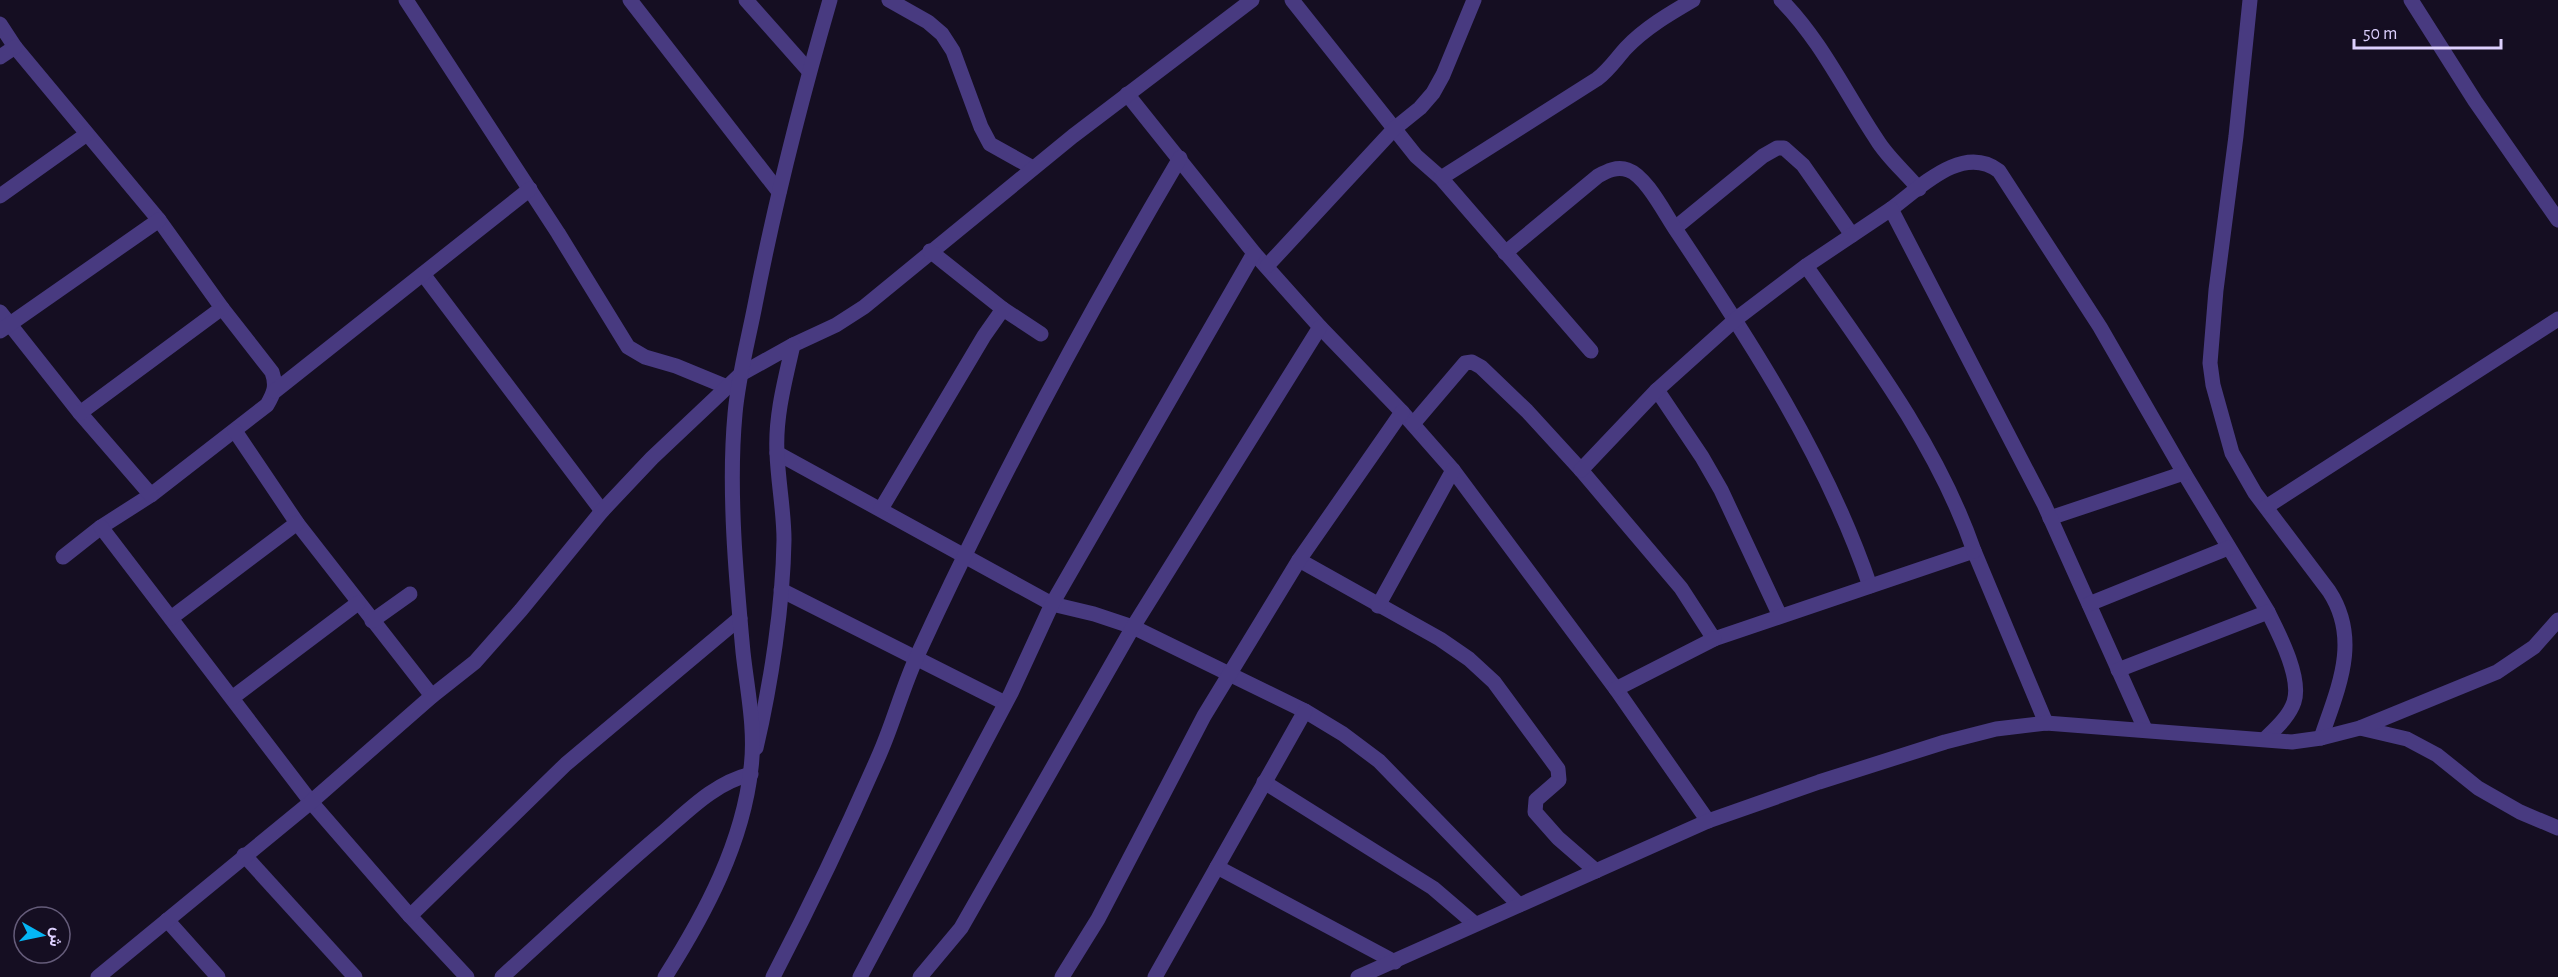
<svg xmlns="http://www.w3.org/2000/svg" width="2558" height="977" font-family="'Alegreya Sans',Vazirmatn,sans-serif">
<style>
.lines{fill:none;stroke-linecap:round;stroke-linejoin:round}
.minor{stroke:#483a80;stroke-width:15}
.tertiary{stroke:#483a80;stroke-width:15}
</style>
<rect width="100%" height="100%" fill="#150e22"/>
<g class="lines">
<g class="minor">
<path d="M406,0l152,233 70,114 17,10 31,9 51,21"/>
<path d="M630,0l149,192"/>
<path d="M746,0l63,71"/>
<path d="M889,0l39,22 14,12 11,17 28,76 9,17 43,24"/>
<path d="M1292,0l124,156 25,22 150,173"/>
<path d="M1781,0c40,40 65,94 96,140 11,18 29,33 42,49"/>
<path d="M2250,0l-14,136 -20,154 -6,73 3,22 19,68 23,40 74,98c32,49 9,97 -8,147"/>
<path d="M2411,0l64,101 83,119"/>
<path d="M0,24l15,23 144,173 63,88 50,64c5,14 2,21 -5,33l-116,90 -50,32 -38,30"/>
<path d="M0,57l15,-10"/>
<path d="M1127,94l127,159 66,74 82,85 51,58 163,219 92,132"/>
<path d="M1441,178l156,-99c12,-9 19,-20 29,-31 19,-20 43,-34 67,-48"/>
<path d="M0,196l87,-62"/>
<path d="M1891,209c29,-21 71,-66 108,-38l101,156 84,146 84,139c11,22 34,66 26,90 -5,15 -19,27 -29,37"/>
<path d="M1675,228l88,-72 14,-8h7l19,17 49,70"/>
<path d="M1505,253l93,-77c9,-5 19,-10 30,-6 18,6 37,44 48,60 75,112 150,227 194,356"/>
<path d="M1267,266l127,-137 26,-21 13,-15 10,-18 31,-75"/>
<path d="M423,274l179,237"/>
<path d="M1003,309l38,25"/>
<path d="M0,312l80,101 71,82"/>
<path d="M0,331l159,-111"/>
<path d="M793,345l43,-20 28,-18 209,-171 179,-136"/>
<path d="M1657,390l45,67 19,33 59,126"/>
<path d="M275,391l255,-202"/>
<path d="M80,413l142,-105"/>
<path d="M1413,424l52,-61 7,-1 9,5 46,44 54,59 100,118 33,51 260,-88 72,172"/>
<path d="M235,431l62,92 135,173"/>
<path d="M777,453l275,151 42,10 39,13 172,84 38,23 36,27 140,144"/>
<path d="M1581,470l76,-80 79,-71 70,-53"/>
<path d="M2266,507l292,-188"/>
<path d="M881,509l103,-173 19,-27 -73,-58"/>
<path d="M2050,518l134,-45"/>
<path d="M101,527l210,275 99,114 57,61"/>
<path d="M1974,551c-36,-104 -105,-196 -168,-285l85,-57 153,295 101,225"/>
<path d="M1299,560l141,79 29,20 25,23 64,87 1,11 -23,20 -1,12 23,26 38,33"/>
<path d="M781,590l224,113"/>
<path d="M2089,604l139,-56"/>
<path d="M1378,606l75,-136"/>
<path d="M171,618l126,-95"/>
<path d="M372,621l38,-27"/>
<path d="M2118,670l150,-58"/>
<path d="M1616,689l98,-50"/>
<path d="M232,698l126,-95"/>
<path d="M2360,728l47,11 30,16 41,33 42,24 38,16"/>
<path d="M1264,782l169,106 42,36"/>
<path d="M244,855l111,122"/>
<path d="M1217,867l178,95"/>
<path d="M410,916l156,-152 174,-146"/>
<path d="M167,920l51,57"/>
<path d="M98,977l213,-175 121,-106 43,-34 46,-52 81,-99 50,-53 89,-84 52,-29c-8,35 -18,72 -16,108 1,29 7,58 7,87 -1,65 -13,144 -28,208"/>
<path d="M502,977c53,-48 104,-96 158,-142 28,-24 54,-52 91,-61"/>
<path d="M773,977c38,-73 74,-148 107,-224 14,-32 23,-67 38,-99 78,-170 167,-335 262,-496"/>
<path d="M860,977l151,-284 41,-89 202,-351"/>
<path d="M920,977l41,-49 172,-301 187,-300"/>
<path d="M1062,977l36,-58 106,-203 95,-156 103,-148"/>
<path d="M1155,977l150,-266"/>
<path d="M1358,977l350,-156 111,-39 126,-40 51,-13 50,-6 246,19 29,-4 39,-10 137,-56 37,-25 24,-27"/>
</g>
<path class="tertiary" d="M665,977c40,-63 78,-134 86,-209 5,-38 -4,-79 -8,-116 -7,-75 -15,-163 -8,-238 3,-36 13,-73 20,-109 20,-103 46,-205 75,-305"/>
</g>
<g transform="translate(42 935) rotate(99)"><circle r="28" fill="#150e22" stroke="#655c7a" stroke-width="1.5"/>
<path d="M0-4.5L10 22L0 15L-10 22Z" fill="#05b6f5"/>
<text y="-9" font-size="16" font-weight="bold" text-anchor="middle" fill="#ddd0fe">ش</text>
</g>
<path d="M2354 39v9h147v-9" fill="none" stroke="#ddd0fe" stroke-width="3"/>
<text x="2363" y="39" font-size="18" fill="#ddd0fe" stroke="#150e22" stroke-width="4.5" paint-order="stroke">50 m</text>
</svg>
